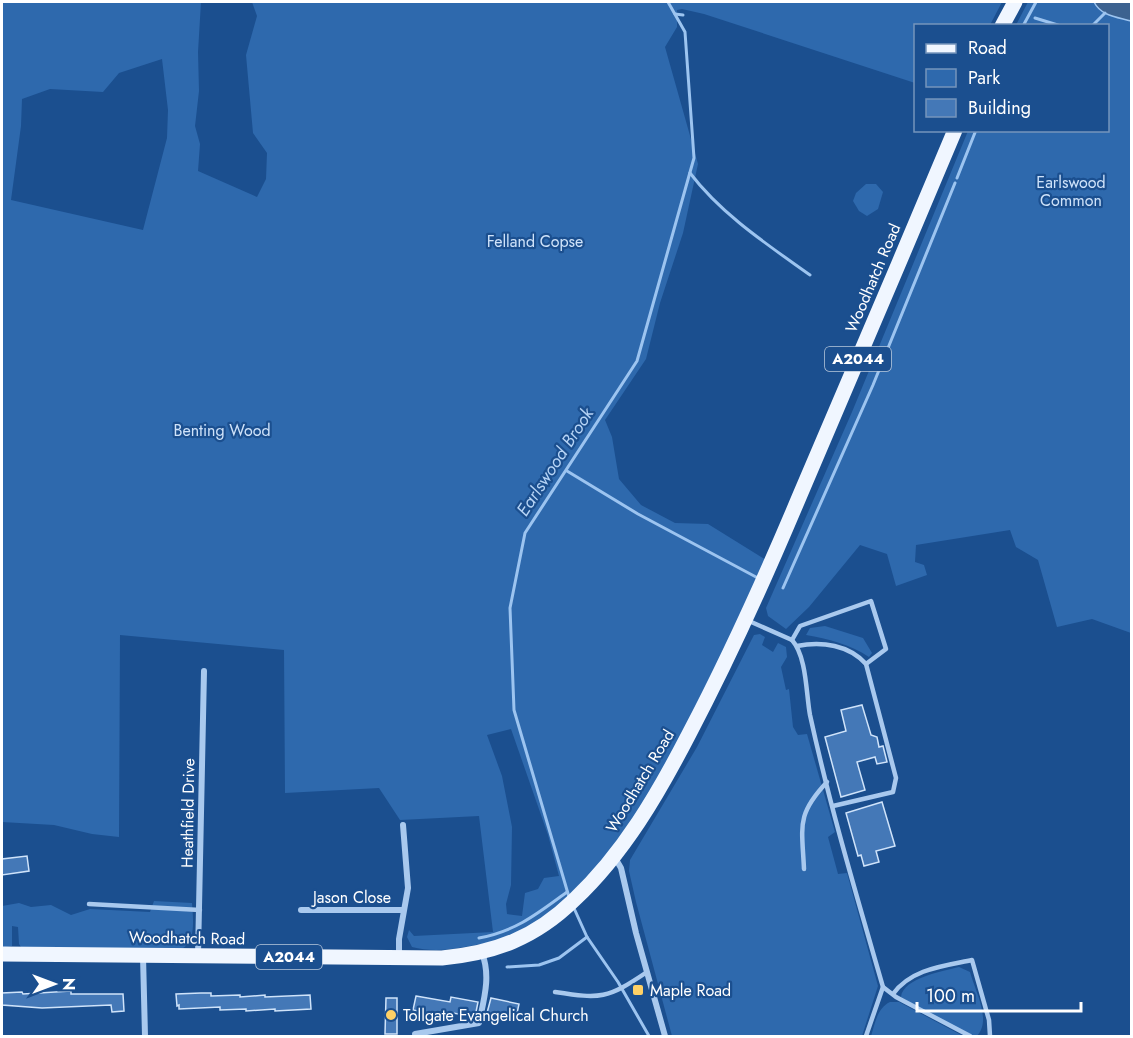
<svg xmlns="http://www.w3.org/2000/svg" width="1133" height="1038" font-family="Jost,sans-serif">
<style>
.green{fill:#2e69ad;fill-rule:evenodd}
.water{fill:#3c6290;stroke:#9cc4f0;stroke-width:1.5}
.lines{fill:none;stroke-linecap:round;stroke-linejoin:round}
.stream{stroke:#9cc4f0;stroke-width:3}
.building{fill:#4478b7;stroke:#cfe3fa;stroke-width:1.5}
.lane{stroke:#a9c9ee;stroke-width:4.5}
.street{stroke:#a9c9ee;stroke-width:6}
.primary{stroke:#f0f6ff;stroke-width:15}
.poi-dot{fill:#ffd166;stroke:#1b4f8f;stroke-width:2}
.labels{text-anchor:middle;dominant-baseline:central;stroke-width:4.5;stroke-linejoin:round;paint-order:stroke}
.shield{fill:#1b4f8f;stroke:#bbcadd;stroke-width:1.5}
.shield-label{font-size:15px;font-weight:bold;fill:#fff}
.park-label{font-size:16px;fill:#cfe3fa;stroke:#1b4f8f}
.street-label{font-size:16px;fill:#fff;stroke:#1b4f8f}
.poi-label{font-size:16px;fill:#fff;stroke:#1b4f8f;text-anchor:start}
.water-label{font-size:18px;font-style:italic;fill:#b5d3f5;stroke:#1b4f8f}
</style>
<rect width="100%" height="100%" fill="#1b4f8f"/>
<g class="green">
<path d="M2,2h199l-3,50 1,39 -4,35 5,18 -2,27 59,26 9,-18 1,-26 -14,-20 -7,-78 11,-39 -5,-14h750l-12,23 -74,1 -1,57 -211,-69 -22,-5 -5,1v17l-12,20 33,117 -15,69 -23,70 -14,56 -41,61 7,17 7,42 22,26 34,18 33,1 58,36c-46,101 -90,208 -159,296 -9,13 -23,24 -35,36 -17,17 -39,36 -62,45 -13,4 -27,7 -40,9 -19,4 -40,6 -58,1l-5,-10 2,-7 5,6 79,-4 -14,-116 -79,4 -21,-32 -94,5 -1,-143 -164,-15 -1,202 -27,-3 -38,-9 -52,-3zM162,59l6,51 -1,28 -24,92 -132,-30 10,-74 1,-27 28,-10 53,3 16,-19zM511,729l37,106 11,41 -15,2 -6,11 -13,4 -3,23 -15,-2 -1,-10 5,-19 1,-58 -10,-51 -15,-41z"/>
<path d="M1028,2h103v631l-39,-14 -35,8 -19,-67 -22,-13 -6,-17 -94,15 -1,17 9,3 3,10 -31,11 -9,-32 -27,-9 -51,62 -23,22 -18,-13 -2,-8 86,-196 116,-281 140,-1v-104l-92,-1z"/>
<path d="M866,184h10l7,8 -5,17 -11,7 -8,-5 -6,-10 3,-8z"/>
<path d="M825,626l38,12 9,15 -3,4c-19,-13 -41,-18 -63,-22l4,-7z"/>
<path d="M760,634l5,3 -3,8 11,7 5,-9 8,4 1,10 -6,10 5,23 3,-1 4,38 5,8 9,-1 28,98 -7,5 10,37 9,-1 31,113 -16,50h-190l-36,-134 -7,-31 1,-11 67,-113 57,-112z"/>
<path d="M154,901l38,2c1,16 5,41 -13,47l-158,-3 -2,-3 -1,-17 -6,-1v20l-10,2v-42l17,-3 12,4 20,-2 20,10 19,-6 60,3z"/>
<path d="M959,967l11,5c5,19 22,48 7,64h-10l-66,-39c2,-19 42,-26 58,-30z"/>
<path d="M890,1002h9l64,34h-92c4,-12 6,-28 19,-34z"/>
</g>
<path class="water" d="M1094,2h37v19c-14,-4 -30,-5 -37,-19z"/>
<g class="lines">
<g class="stream">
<path d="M675,14l8,1"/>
<path d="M1035,18l26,8"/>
<path d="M1023,26l13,-24"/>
<path d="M1092,26l13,-13"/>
<path d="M690,173c32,42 78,72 120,102"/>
<path d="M957,178l19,-48"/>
<path d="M567,471l71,43 118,63"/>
<path d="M783,588l90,-203 82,-202"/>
<path d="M569,897l-55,-187 -4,-102 15,-75 112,-172 57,-203 -9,-126 -17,-30"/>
<path d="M573,906l14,31 31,45 31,54"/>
<path d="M479,938c37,-7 58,-24 88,-46"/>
<path d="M507,967l32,-2 20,-7 28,-21"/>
</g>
</g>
<g class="building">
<path d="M862,705l9,30 6,2 2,10 4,-1 4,16 -10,2 -2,-7 -18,5 8,28 -24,7 -16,-60 21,-6 -5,-21z"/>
<path d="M882,802l13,44 -19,5 3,11 -15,4 -3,-11 -3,1 -12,-43z"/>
<path d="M27,856l2,15 -27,4v-16z"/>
<path d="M71,991v3h52l1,17 -12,1 -1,-7 -69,3 -40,-3v-12l20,-1 1,2z"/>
<path d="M201,993h10v3l29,-1v2l25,-2v2l45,-2 1,14 -36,2v-2l-29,2v-2l-26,1v-3l-41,2v-4l-2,1 -1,-12z"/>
<path d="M416,996l34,6 1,-5 27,5 -3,15 -33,-6 -1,5 -28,-6z"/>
<path d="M386,998h11v36h-12z"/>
<path d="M491,998l28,6 -3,14 -29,-5z"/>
</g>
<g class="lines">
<g class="lane">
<path d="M749,621l43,19c15,17 14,54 18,75 20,92 47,182 73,272l13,10 74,39"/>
<path d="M792,640l8,-14 71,-25 15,48 -20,15"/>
<path d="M797,646c25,-5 52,-1 69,18l30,114 -3,14 -60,14"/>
<path d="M804,869c-2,-43 -8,-54 23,-87"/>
<path d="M89,904l111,6"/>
<path d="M555,992c46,7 52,7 92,-20"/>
<path d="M893,994c18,-25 50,-28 79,-34l17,60 1,16"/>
<path d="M866,1036l17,-49"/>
</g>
<g class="street">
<path d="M614,856l7,12 15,65 29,103"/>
<path d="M301,910h102"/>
<path d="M198,955l6,-284"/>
<path d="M143,956l2,80"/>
<path d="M399,958v-19l9,-51 -5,-63"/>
<path d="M415,1034l64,-11c5,-24 12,-47 3,-70"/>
</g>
<g class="primary">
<path d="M1002,26l13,-24"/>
<path d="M2,954l440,4c53,-5 93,-20 132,-58 50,-47 84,-106 115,-166 41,-78 77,-158 111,-239 52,-122 104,-243 155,-365"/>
</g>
</g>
<g class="poi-dot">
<rect x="632" y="984" width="12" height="12" rx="3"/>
<circle cx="391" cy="1015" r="6"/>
</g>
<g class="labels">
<g class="shield">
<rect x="825" y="347" width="66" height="24" rx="4.5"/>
<rect x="256" y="945" width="66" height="24" rx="4.5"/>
</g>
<g class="shield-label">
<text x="858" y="359">A2044</text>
<text x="289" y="957">A2044</text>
</g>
<g class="park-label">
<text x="1071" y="182">Earlswood<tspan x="1071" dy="18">Common</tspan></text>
<text x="535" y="241">Felland Copse</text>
<text x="222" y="430">Benting Wood</text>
</g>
<g class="street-label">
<text transform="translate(873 278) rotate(-67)">Woodhatch Road</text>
<text transform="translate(640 781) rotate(-59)">Woodhatch Road</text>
<text transform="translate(188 813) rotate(-89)">Heathfield Drive</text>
<text x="352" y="897">Jason Close</text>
<text transform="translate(187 938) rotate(1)">Woodhatch Road</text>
</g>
<g class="poi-label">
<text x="650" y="990">Maple Road</text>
<text x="403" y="1015">Tollgate Evangelical Church</text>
</g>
<g class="water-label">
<text transform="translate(555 462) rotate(-57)">Earlswood Brook</text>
</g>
</g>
<rect width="1133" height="1038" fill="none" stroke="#ffffff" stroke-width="6"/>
<rect x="914" y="24" width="195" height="108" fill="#1b4f8f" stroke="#7695bc" stroke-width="1.5"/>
<rect x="926" y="44" width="30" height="9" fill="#f0f6ff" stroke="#7695bc" stroke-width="1.5"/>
<text x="968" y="54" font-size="18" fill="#ffffff">Road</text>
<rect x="926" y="69" width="30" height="18" fill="#2e69ad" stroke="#7695bc" stroke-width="1.5"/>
<text x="968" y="84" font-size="18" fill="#ffffff">Park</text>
<rect x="926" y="99" width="30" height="18" fill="#4478b7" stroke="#7695bc" stroke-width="1.5"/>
<text x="968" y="114" font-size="18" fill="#ffffff">Building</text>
<g transform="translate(54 984) rotate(90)" stroke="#1b4f8f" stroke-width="4.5" paint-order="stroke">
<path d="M0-4.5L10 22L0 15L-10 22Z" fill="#ffffff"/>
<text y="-9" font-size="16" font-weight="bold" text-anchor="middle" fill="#ffffff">N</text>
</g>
<path d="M917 1002v9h164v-9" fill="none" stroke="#ffffff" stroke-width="3"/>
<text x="926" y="1002" font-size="18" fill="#ffffff" stroke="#1b4f8f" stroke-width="4.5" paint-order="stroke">100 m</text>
</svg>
